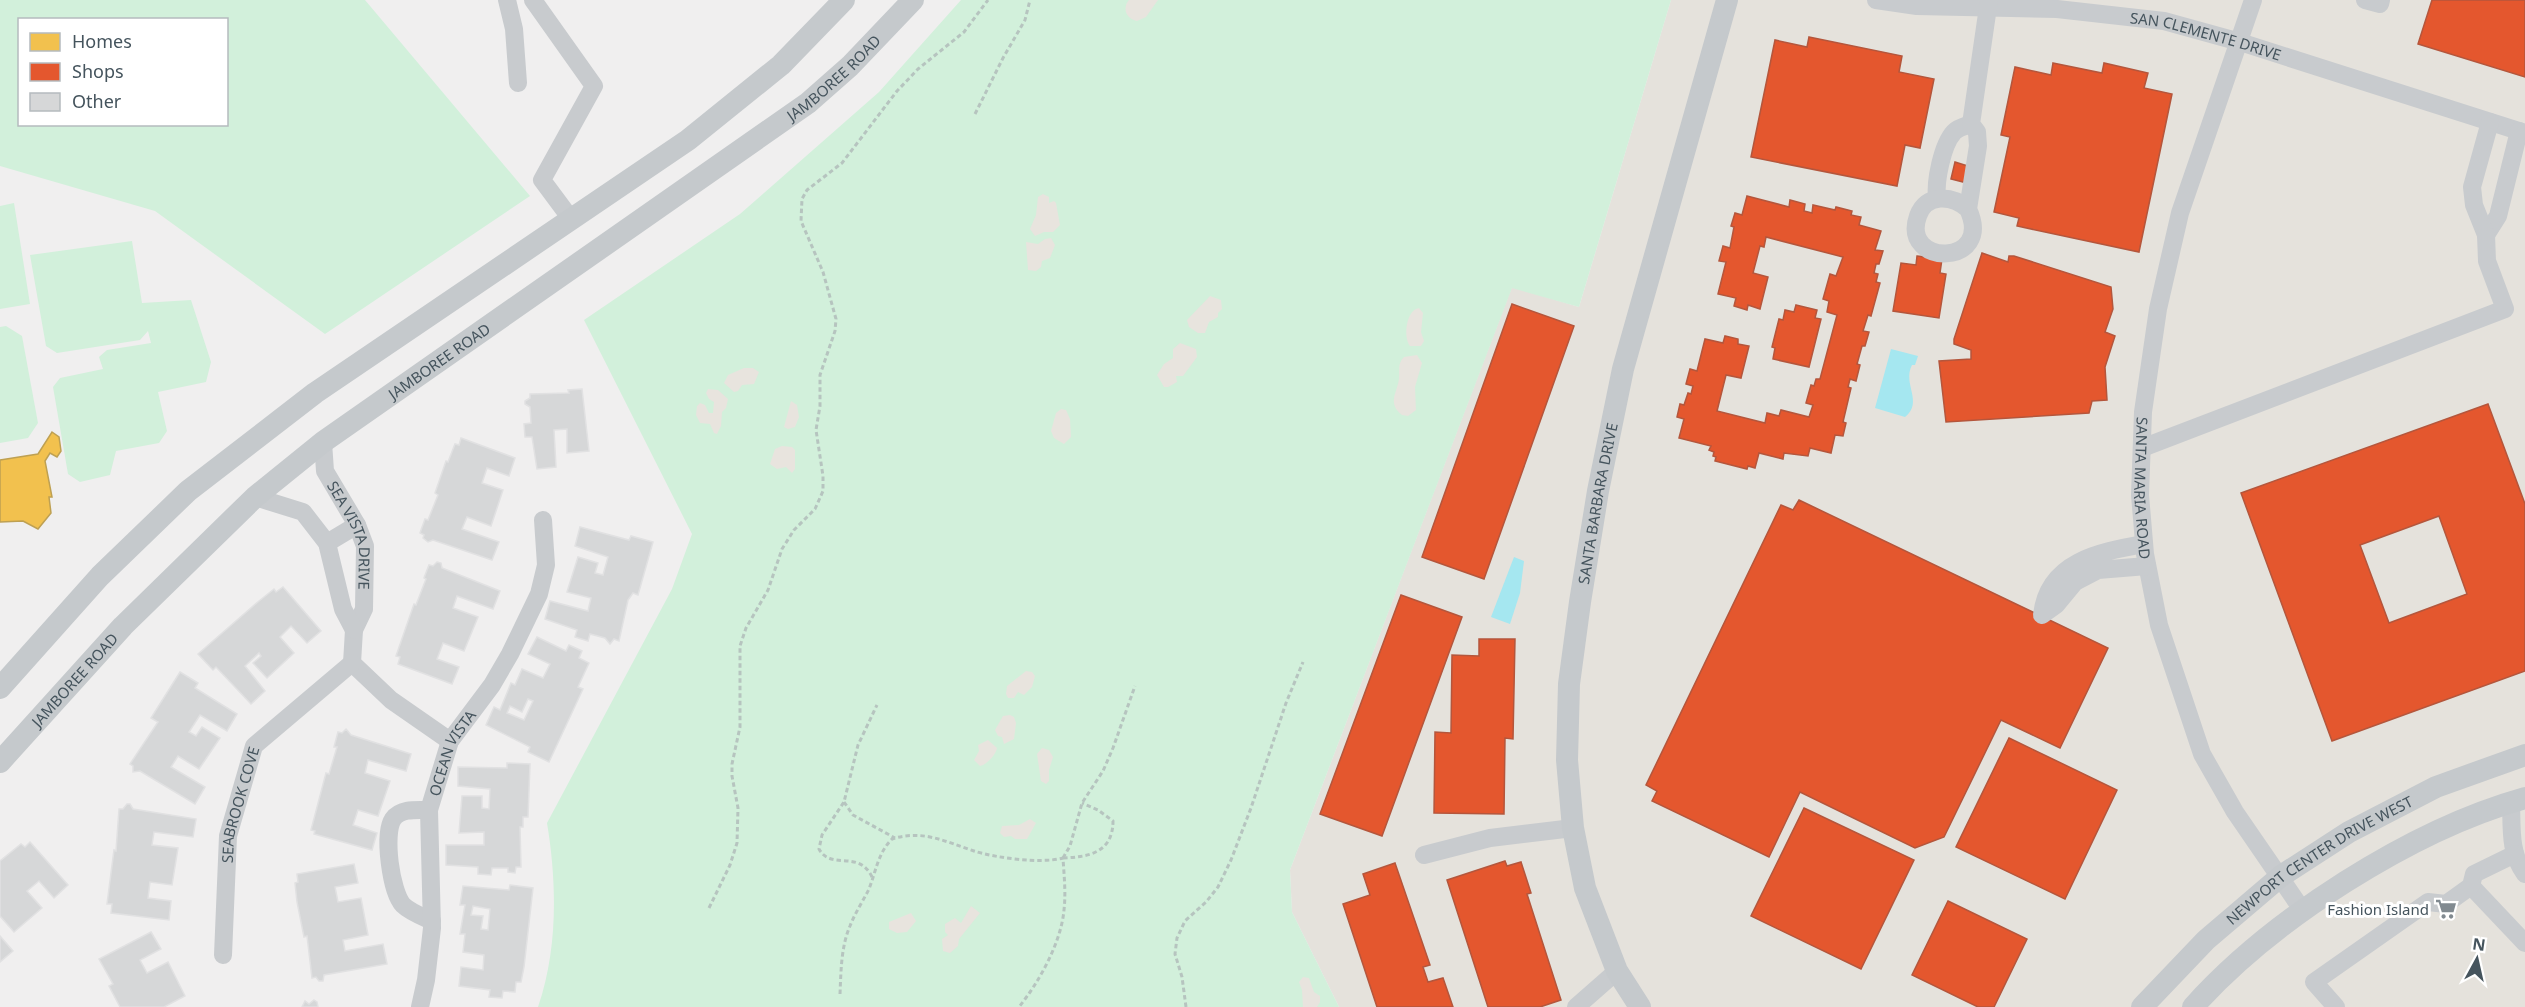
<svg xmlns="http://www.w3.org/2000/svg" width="2525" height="1007" font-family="'Noto Sans',sans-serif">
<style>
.commercial{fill:#e5e2dc}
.green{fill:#d2f0db;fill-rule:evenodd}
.sand{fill:#e8e4de}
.water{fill:#a5e7f0}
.homes{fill:#f2c14e;stroke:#bea052;stroke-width:1.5}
.shops{fill:#e4572e;stroke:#b4563c;stroke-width:1.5;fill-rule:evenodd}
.building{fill:#d6d7d8;stroke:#e1e1e2;stroke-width:1.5;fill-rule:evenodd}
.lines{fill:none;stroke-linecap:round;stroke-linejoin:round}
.path{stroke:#b6c4bf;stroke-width:3;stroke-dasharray:4.5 3;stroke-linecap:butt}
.minor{stroke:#c8cbce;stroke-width:18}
.major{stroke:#c5c9cc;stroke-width:22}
.labels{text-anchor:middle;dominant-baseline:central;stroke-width:6;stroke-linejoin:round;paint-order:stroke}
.street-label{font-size:15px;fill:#45545d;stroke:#fff}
.poi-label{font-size:15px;fill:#45545d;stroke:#fff;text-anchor:end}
</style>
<rect width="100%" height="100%" fill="#f0efef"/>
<path class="commercial" d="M1671,0h854v1007h-1186l-47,-95 -2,-42 222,-583 67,20z"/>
<g class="green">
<path d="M0,0h365l165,196 -205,138 -170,-123 -155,-45zM20,20h206v104h-206z"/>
<path d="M961,0h710l-92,307 -67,-19 -222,582 2,42 47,95h-801c20,-58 19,-124 9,-184l125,-234 20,-55 -108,-214 156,-106 139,-122z"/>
<path d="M14,203l16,101 -30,5v-103z"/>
<path d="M132,241l10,62 49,-3 20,62 -5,20 -48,10 9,39 -8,12 -43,8 -6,24 -30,7 -12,-8 -15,-87 7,-9 43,-9 -4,-12 8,-7 44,-7 -3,-12 -8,9 -83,13 -11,-7 -16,-91z"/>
<path d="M6,326l16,10 16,87 -10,15 -28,5v-116z"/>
</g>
<g class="sand">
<path d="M1129,0h29l-12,17 -9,4c-11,-2 -15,-13 -8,-21z"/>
<path d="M1043,194l6,3v6l5,-2 2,2 4,22 -7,7h-9l-9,4 -5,-7 6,-14 2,-18z"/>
<path d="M1051,238l4,7 -5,13 -8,3 -1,6 -5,4 -8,-1 -2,-28 12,2 7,-5z"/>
<path d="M1210,296l11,4 1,9 -4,4v4l-9,5 -4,11h-7l-9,-6 -2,-7z"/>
<path d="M1419,308l4,5 -2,19 3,9 -3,5h-11c-7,-9 -4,-36 9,-38z"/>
<path d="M1180,343l16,6 1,8 -14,19h-7l1,6 -9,5h-4l-7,-12 7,-11 9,-6v-9z"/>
<path d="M1417,355l5,8 -7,24 1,23 -8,6 -6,-1c-15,-12 -5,-22 -3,-36 1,-9 -2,-15 5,-22z"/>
<path d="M753,368l6,4 -5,12 -12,1 -4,6 -4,1 -10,-9 4,-8 16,-7z"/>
<path d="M708,389l10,1 10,9 -2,9 -4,4 -1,14 -4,8 -3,-1 -4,-9 -10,-1 -4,-8 1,-9 3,-3 5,2 4,8h4l1,-11 -5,-3 -3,-6z"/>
<path d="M791,401l6,4 2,12 -4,10 -7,2 -4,-2z"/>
<path d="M1061,409l5,1 4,9 1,18 -7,7 -10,-6 -3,-7 5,-18z"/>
<path d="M782,446l10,1 3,3v19l-3,4 -6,-6 -9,2 -7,-5 5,-15z"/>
<path d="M1026,671l6,1 3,4 -3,11 -8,8 -6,-3 -4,6h-6l-2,-4 1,-8z"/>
<path d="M1010,715l4,2 2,6 -2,16 -10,5 -2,-7 -4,-1 -3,-6 8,-14z"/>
<path d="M988,740l9,8c-1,7 -11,17 -17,18l-6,-6 5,-9 -1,-6z"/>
<path d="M1042,748l7,2 4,7 -4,13v11l-3,3 -5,-3 -4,-27z"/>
<path d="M1030,819l6,4 -9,16h-12l-4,-3 -7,1 -4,-4 2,-7 17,-1z"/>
<path d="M971,906l9,7 -21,26 -1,7 -8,7 -7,-2 -1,-12 6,-4 -3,-3v-8l10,-6 6,5z"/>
<path d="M911,913l5,8 -9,11 -10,1 -8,-4v-7z"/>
<path d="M1303,977l6,1 5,14 6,4v6l-3,5h-14l-1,-17 -3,-8z"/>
</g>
<g class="water">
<path d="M1891,349l27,7 -3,9h-3c-10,19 12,37 -7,52l-30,-9z"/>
<path d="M1514,557l10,4 -4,32 -10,31 -19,-7z"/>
</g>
<path class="homes" d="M52,432l7,5 2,14 -4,6 -7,-4 -5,8 7,36h-3l2,16 -13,16 -15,-8 -23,1v-62l38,-6z"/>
<g class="shops">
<path d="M2432,0h93v77l-107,-33z"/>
<path d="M1809,37l93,19 -3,16 35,7 -14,69 -15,-3 -8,41 -146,-29 24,-117 32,7z"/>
<path d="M2053,63l49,10 2,-10 44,10 -4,15 28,6 -33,158 -122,-26 2,-8 -25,-6 16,-75 -9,-2 14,-68 36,8z"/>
<path d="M1955,162l16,5 -4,16 -16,-4z"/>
<path d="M1747,196l42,11 1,-7 15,4 -1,7 8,2 1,-8 22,5 1,-3 16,4 -1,4 10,2 -2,8 22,6 -6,19 8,1 -4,13h-3l-2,9 4,1 -2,8 4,1 -9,33 -3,-1 -5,16 6,1 -4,14h-3l-5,18 3,1 -4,16 -6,-2 -2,8 3,1 -8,34 3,1 -3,13 -8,-1 -4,18 -21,-5 -2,8 -24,-3 -1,6 -24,-6 -4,15 -7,-2 -1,3 -32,-8 1,-4 -3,-1 1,-4 -5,-2 2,-4 -32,-8 5,-19 -7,-2 3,-13 4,1 4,-12 3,1 2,-8 -7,-2 4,-15 7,2 8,-32 18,4 2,-7 13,3v5l11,2 -8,32 -15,-3 -9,36 48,12 2,-10 12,3 2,-6 28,7 4,-12 -7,-2 5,-18 3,1 2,-7h4l17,-64 -10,-3 2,-11 -6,-2 7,-25 6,2 7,-19 -77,-20 -2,10 -4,-1 -7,27 15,4 -8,32 -12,-4 -1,5 -13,-4 2,-8 -18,-4 8,-32 -7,-1 4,-15 7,2 4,-21 -3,-1 4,-13 7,2z"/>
<path d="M1982,253l26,9 1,-6h5l97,31 2,22 -8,23 10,4 -10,31 2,33 -15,1 -3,12 -143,9 -7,-61 32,-2v-9l-17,-6v-5z"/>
<path d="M1917,256l25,3 -2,14 6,1 -7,44 -46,-7 8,-48 15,2z"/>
<path d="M1512,304l62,22 -90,253 -62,-22z"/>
<path d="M1796,305l21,5 -2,8 6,1 -12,48 -36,-8 2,-11 -3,-1 7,-28 4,1 2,-10 9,2z"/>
<path d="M2488,404l37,100v167l-193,70 -91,-248zM2439,516l28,78 -78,29 -29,-78z"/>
<path d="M1799,500l309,148 -48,100 -59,-28 -57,117 -29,11 -115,-56 -31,65 -117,-56 5,-10 -11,-6 135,-280 12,5z"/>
<path d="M1401,595l61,22 -80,219 -62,-22z"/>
<path d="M1479,639h36l-2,100 -8,-1 -1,76 -70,-1 1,-81 16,1 1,-78 27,1z"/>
<path d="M2009,738l108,52 -52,109 -109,-52z"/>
<path d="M1804,808l110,52 -53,109 -110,-53z"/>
<path d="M1505,861l2,5 14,-4 10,31 -4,1 34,106 -21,7h-52l-41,-127z"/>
<path d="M1395,863l35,102 -7,2 5,15 15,-4 10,29h-76l-34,-103 27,-9 -7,-21z"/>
<path d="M1948,901l79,38 -33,68h-16l-66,-32z"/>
</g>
<g class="building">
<path d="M582,389l7,62 -22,2v-24l-13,1 2,37 -19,2 -5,-32h-7l-1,-13 7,-1 -1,-16 -5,-3v-3l5,-3v-4l39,-1 -1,-3z"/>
<path d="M461,438l54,20 -6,18 -22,-8 -5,15 21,7 -12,36 -24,-9 -5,12 37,13 -7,18 -59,-20 -5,2 -5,-4 1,-3 -4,-2 5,-14 3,1 10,-25 -3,-2 11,-32 2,1 7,-18 4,1z"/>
<path d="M580,527l49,13 2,-4 22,6 -15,53 -5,-2 -5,7 -9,41 -5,-2 -4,5 -5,-6 -15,-4 -2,7 -13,-4 2,-7 -32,-11 5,-18 38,10 3,-13 -24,-6 11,-35 20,6 -3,10 8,2 5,-18 -33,-11z"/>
<path d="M437,562l4,1 1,5 58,23 -7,18 -36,-13 -4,12 25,9 -14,34 -21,-8 -6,16 22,8 -7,17 -54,-20 2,-7 -4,-1 18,-52 2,1 10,-26 -2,-1 5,-13 4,1z"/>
<path d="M283,587l38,44 -14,12 -16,-17 -11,11 14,16 -27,25 -14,-15 8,-7 -2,-3 -14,13 20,25 -14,13 -35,-37 -3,3 -15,-16 61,-53 15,-12 2,3z"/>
<path d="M537,637l29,14 3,-6 13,6 -3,7 10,5 -11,24 5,2 -34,73 -21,-10 2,-5 -44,-22 8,-18 6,3 11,-27 4,2 7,-16 21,9 7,-14 -22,-10zM528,699l5,2 -9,19 -17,-7 3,-7 12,6z"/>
<path d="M180,672l18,11 -3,5 42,26 -10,17 -27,-16 -11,17 7,4 6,-9 18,11 -21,31 -21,-13 -7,11 34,20 -10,17 -55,-33 -7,1v-6l-3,-2 28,-42 -7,-4z"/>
<path d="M346,729l5,6 60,19 -5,17 -38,-11 -3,13 25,8 -12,35 -20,-6 -5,15 24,8 -5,17 -58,-16 1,-3 -4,-1 15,-57 3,1 8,-27h-3l4,-15 4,1z"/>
<path d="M507,763l23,1 -2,53h-5v10h-3l1,40h-5l-1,6 -7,-1v-4h-16l-1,7 -13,-1v-7l-32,-2v-20h38v-13l-25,1 3,-37h20v12l7,1 1,-20 -32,-3v-19l49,1z"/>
<path d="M127,804h3l3,5 63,10 -3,18 -39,-5 -2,13 26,3 -6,37 -22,-3 -2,16 23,3 -2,19 -58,-7 1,-9h-5l7,-54 2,1 3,-42h4z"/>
<path d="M30,842l38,43 -14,13 -15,-17 -12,10 15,17 -28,24 -14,-16v-55l21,-17 4,3z"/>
<path d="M354,864l4,19 -23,4 3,15 23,-4 7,37 -25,5 2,11 38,-7 4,20 -63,11 -1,6h-4l-3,-4 -4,1 -5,-42 -3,1 -7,-35 -2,-19 3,-1 -1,-8z"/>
<path d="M510,885l23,3 -9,79 -3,15h-5l-1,10 -12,-1 -1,7 -13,-1 1,-7 -31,-4 2,-19 22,3 1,-15 -21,-3 2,-18h-5l5,-29h-5l3,-19 46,4zM473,906l17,3 -2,21 -7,-1 2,-13 -12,-1z"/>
<path d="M151,932l10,17 -21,11 7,13 21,-11 17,34 -21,11h-44l-11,-21 4,-2 -14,-25z"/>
<path d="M0,936l13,15 -13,11z"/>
<path d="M314,1000l3,2 1,5h-16l3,-6 4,3z"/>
</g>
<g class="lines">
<g class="path">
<path d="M975,114l28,-56 22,-38 5,-20"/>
<path d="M844,802l9,13 42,23"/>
<path d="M1063,858l7,-12 12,-43 21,-32 10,-23 22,-62"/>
<path d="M1063,858c25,-1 50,-5 50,-37l-15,-11 -16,-7"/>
<path d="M872,877c-13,-28 -41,-6 -53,-28l3,-14 22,-33 14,-57 19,-40"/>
<path d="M709,908l21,-43 7,-22 1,-35 -6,-32v-12l8,-37v-81l6,-18 22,-38 14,-41 12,-19 21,-21 8,-18v-15l-7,-46 4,-24v-31l15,-44 1,-12 -13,-47 -22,-51 1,-22 5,-9 35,-27 55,-72 21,-22 46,-37 24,-32"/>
<path d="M840,994c1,-23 1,-47 10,-68 5,-13 13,-25 19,-37 7,-18 9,-36 23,-50 31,-10 54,3 82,12 22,7 67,13 89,7 1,17 3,34 1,52 -3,33 -25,72 -45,97"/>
<path d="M1186,1007l-4,-30 -7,-23 2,-16 8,-17 21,-19 12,-15 13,-27 20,-52 35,-105 17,-41"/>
</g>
<g class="minor">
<path d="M507,0l7,29 4,54"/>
<path d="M533,0l61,86 -52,94 29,39"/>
<path id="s1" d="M1876,0l41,6 140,3 107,12 76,21 285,91"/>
<path id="s2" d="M2253,0l-73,213 -22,96 -15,103 -3,83 5,59 14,71 43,129 33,58 68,99"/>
<path d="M2365,0l15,4 1,-4"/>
<path d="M1937,198c-2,-16 5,-53 17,-66 5,-5 11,-6 17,-8"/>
<path d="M1968,209c-16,-14 -42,-16 -50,7 -18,51 77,51 50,-7l10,-63 -1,-14 -6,-8 18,-124"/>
<path d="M2486,235l12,-19 21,-85"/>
<path id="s3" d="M323,442l2,29 32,54 8,21 -1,63 -10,21 -2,33 39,37 59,41"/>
<path d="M2142,448l363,-139 -18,-48 -1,-26 -12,-30 -2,-18 18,-65"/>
<path d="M255,497l48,15 24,31 16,66 11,21"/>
<path d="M327,543l30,-18"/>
<path d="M2144,544c-44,8 -96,17 -102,71l14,-10 19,-23 23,-12 49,-4"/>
<path d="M2511,802c1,24 -2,51 14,72"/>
<path d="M429,810c-12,0 -28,-2 -36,9 -10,15 -2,73 10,86 7,7 20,12 29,16"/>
<path d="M1424,855l66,-17 83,-10"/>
<path d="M2471,886l54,57"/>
<path id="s4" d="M223,955l5,-119 26,-90 98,-83"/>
<path id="s5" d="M420,1007l6,-27 6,-52 -3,-118 21,-69 42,-56 18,-31 29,-60 7,-29 -3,-45"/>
<path d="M1576,1007l41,-36"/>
<path d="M2336,1007l-22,-25 114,-80 18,2 25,-18 3,-12 41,-20"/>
</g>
<g class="major">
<path d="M0,688l100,-112 88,-85 127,-98 373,-253 93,-75 63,-65"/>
<path id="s6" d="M0,762l123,-136 132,-129 68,-55 485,-339 42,-37 63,-66"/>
<path id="s7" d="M1640,1007l-23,-36 -32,-83 -12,-60 -6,-68 2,-76 11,-82 18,-111 25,-122 104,-369"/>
<path id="s8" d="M2142,1007l64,-67 75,-64 68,-44 87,-45 89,-32"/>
<path d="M2193,1007c79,-88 218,-177 332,-209"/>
</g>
</g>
<defs>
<symbol id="supermarket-bare" viewBox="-9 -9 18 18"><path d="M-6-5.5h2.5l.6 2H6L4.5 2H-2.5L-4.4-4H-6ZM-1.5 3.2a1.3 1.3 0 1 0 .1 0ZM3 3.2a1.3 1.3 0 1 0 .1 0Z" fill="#818a90" stroke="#fff" stroke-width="2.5" paint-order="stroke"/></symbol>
</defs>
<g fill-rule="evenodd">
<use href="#supermarket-bare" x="2431" y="894" width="30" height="30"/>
</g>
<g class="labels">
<g class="street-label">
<text stroke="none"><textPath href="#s1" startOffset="333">SAN CLEMENTE DRIVE</textPath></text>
<text stroke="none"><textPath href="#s6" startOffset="1083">JAMBOREE ROAD</textPath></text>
<text stroke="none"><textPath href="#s6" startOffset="597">JAMBOREE ROAD</textPath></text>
<text stroke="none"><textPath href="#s2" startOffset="504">SANTA MARIA ROAD</textPath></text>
<text stroke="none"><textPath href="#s7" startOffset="520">SANTA BARBARA DRIVE</textPath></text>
<text stroke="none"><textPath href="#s3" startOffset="100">SEA VISTA DRIVE</textPath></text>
<text stroke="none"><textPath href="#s6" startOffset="111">JAMBOREE ROAD</textPath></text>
<text stroke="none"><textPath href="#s5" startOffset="260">OCEAN VISTA</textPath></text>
<text stroke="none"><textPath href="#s4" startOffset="152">SEABROOK COVE</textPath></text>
<text stroke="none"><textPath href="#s8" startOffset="232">NEWPORT CENTER DRIVE WEST</textPath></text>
</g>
<g class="poi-label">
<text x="2429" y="909">Fashion Island</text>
</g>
</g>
<rect x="18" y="18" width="210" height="108" fill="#ffffff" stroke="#b5bbbe" stroke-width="1.5"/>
<rect x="30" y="33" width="30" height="18" fill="#f2c14e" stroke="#b5bbbe" stroke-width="1.5"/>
<text x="72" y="48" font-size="18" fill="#45545d">Homes</text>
<rect x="30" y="63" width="30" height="18" fill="#e4572e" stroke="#b5bbbe" stroke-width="1.5"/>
<text x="72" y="78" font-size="18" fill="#45545d">Shops</text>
<rect x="30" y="93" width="30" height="18" fill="#d6d7d8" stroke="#b5bbbe" stroke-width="1.5"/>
<text x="72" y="108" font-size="18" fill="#45545d">Other</text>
<g transform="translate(2477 959) rotate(8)" stroke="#ffffff" stroke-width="4.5" paint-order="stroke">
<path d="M0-4.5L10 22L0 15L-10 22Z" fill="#45545d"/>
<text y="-9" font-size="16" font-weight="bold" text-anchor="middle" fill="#45545d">N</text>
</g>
</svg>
